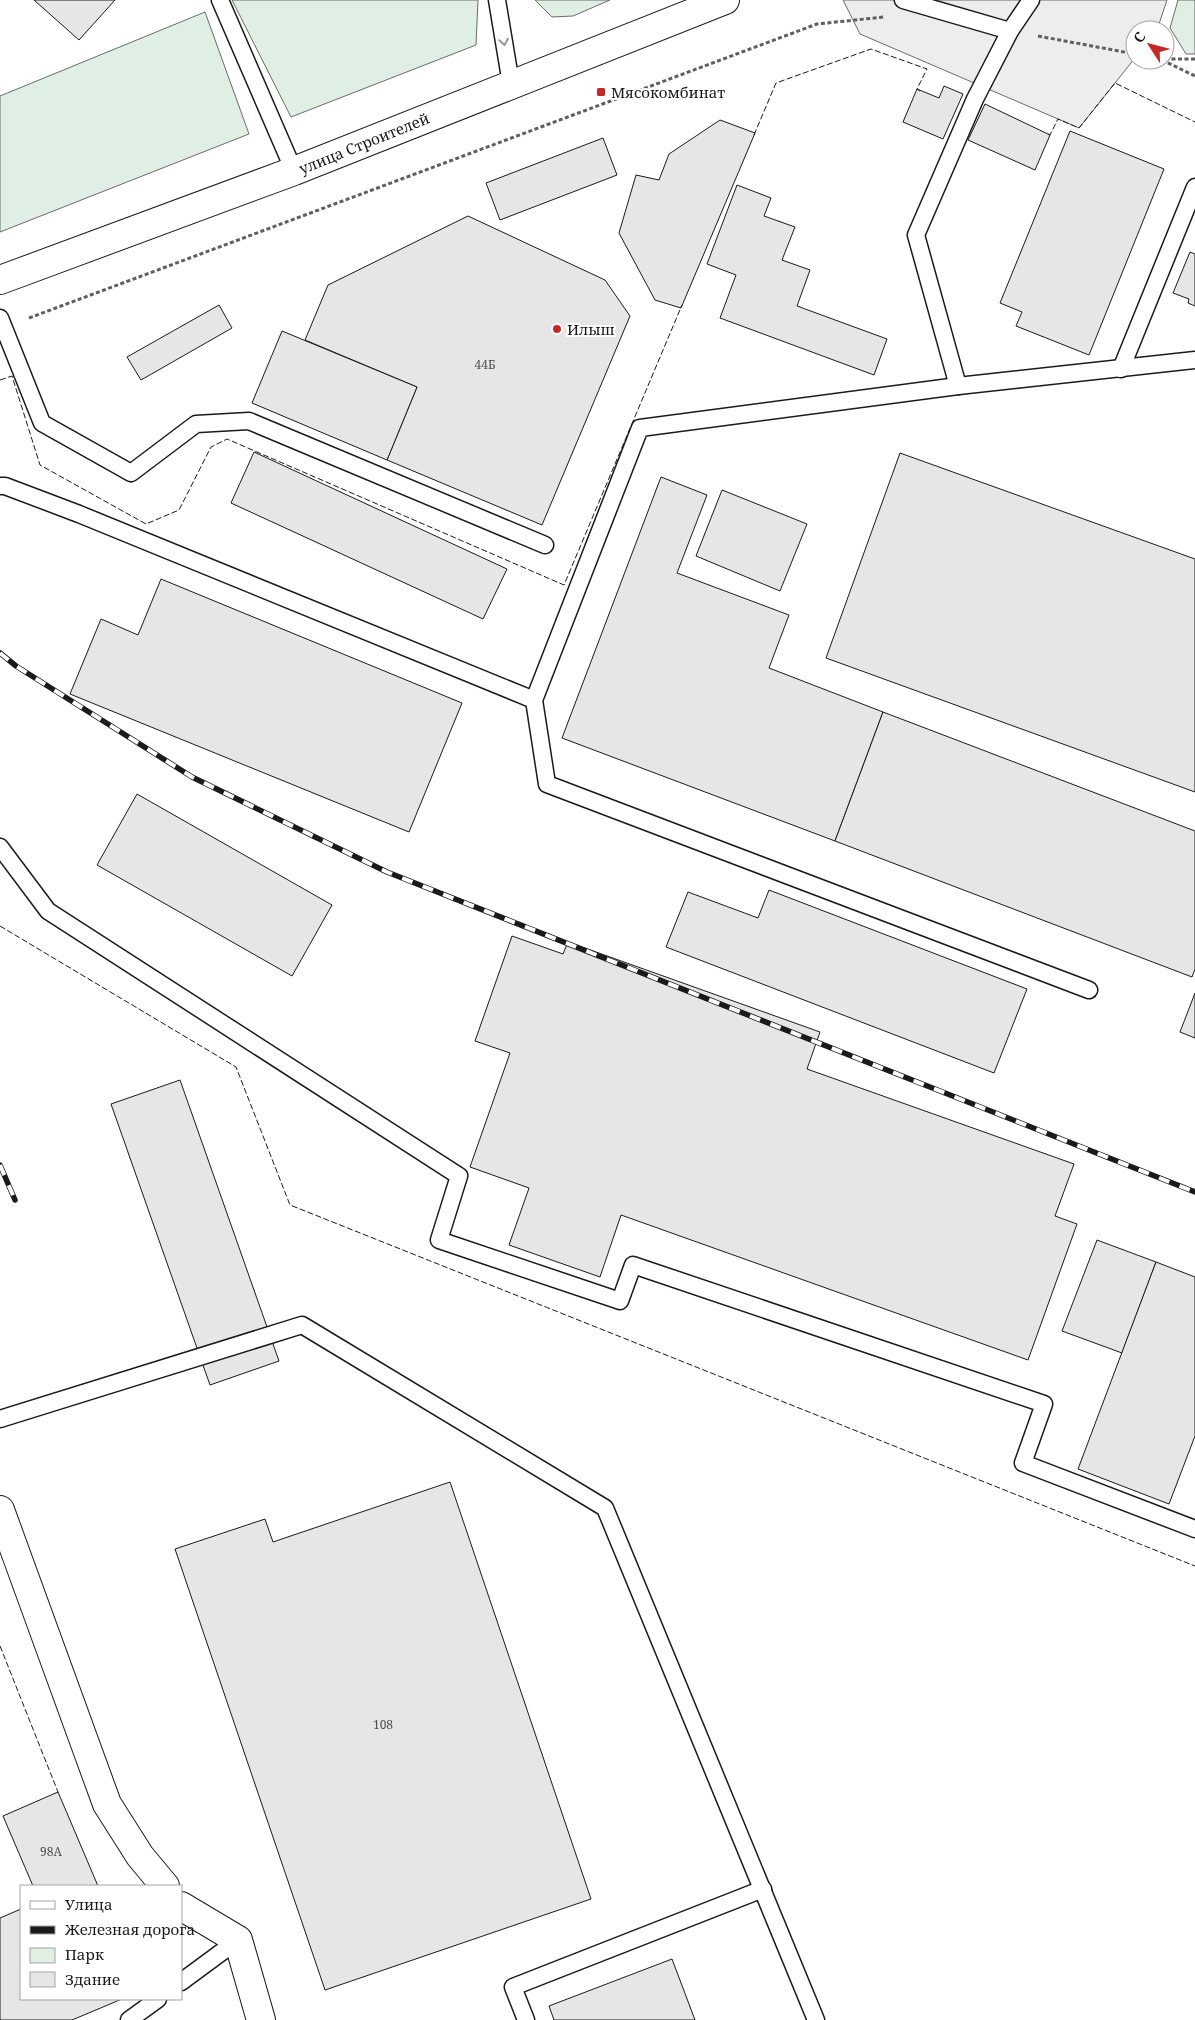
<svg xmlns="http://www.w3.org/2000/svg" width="1195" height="2020" font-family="'Noto Serif',serif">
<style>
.green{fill:#e0efe3;stroke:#6a6a6a}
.parking{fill:#ededed;stroke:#6a6a6a}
.building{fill:#e6e6e6;stroke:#1a1a1a}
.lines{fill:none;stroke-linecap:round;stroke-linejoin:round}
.lane-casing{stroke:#1a1a1a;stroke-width:19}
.street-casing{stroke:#1a1a1a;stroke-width:30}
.primary-casing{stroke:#1a1a1a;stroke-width:30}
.path{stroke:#5f5f5f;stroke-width:3;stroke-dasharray:4 2.5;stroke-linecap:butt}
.lane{stroke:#fff;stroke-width:16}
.street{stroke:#fff;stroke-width:28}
.primary{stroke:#fff;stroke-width:28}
.rail-casing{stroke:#1a1a1a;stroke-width:5.5}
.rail{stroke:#fff;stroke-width:4;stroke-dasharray:11;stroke-linecap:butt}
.fence{stroke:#1a1a1a;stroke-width:1;stroke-dasharray:6 2.5;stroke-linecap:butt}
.oneway{stroke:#989898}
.poi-dot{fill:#c62828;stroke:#fff;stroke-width:2}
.labels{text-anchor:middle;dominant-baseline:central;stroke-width:4;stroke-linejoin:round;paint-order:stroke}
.number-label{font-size:12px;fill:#4d4d4d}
.poi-label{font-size:15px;fill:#1a1a1a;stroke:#fff;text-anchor:start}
.street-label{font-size:15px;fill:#1a1a1a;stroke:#fff}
</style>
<rect width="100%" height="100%" fill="#fff"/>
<g class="green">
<path d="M232,0h246l-2,45 -185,72z"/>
<path d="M535,0h75l-37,16 -21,1z"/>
<path d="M1178,0h17v54h-9l-16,-26z"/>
<path d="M205,12l44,122 -249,98v-136z"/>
</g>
<path class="parking" d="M843,0h324l-10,30h-22v28l-56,70 -219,-94z"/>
<g class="building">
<path d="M34,0h81l-36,40z"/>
<path d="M944,86l19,8 -20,45 -40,-17 14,-33 22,9z"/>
<path d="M985,104l65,31 -15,35 -67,-30z"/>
<path d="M720,120l35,13 -74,175 -26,-8 -36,-67 17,-58 23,5 10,-26z"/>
<path d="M1070,131l94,38 -75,186 -73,-29 6,-14 -22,-9z"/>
<path d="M603,138l14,37 -117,45 -14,-37z"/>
<path d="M737,185l34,13 -7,18 31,11 -13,33 28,10 -13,36 90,33 -13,36 -154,-57 16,-43 -29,-11z"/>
<path d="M468,216l137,64 25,36 -88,209 -155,-65 30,-73 -112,-47 23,-55z"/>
<path d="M1190,252l5,2v52l-7,-3 1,-4 -16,-6z"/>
<path d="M219,305l13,23 -91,52 -14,-23z"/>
<path d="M282,331l135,56 -30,73 -135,-57z"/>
<path d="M254,452l253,117 -24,50 -252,-116z"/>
<path d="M900,453l295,106v233l-369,-134z"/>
<path d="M661,477l46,18 -30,78 112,42 -20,53 114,44 -48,129 -273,-103z"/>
<path d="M722,490l85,34 -27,67 -84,-35z"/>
<path d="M161,579l301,124 -53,129 -339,-138 31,-75 37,16z"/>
<path d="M883,712l312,119v138l-3,8 -357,-136z"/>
<path d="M137,794l195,111 -40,71 -195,-111z"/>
<path d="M769,890l258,99 -33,84 -328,-126 22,-55 70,26z"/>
<path d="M512,936l51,18 5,-12 252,90 -13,37 267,95 -19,52 22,8 -49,136 -407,-145 -21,62 -91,-32 20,-57 -59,-21 40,-114 -35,-12z"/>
<path d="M1195,993v45l-15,-6z"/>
<path d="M180,1080l99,281 -69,24 -99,-281z"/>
<path d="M1097,1240l59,22 -34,91 -60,-22z"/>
<path d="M1156,1262l39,15v159l-26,68 -91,-35z"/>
<path d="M450,1482l141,417 -266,91 -150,-441 90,-30 8,23z"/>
<path d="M58,1792l40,94h-65l-30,-70z"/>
<path d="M21,1909v90h101l-50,21h-72v-102z"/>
<path d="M672,1959l23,61h-141l-5,-14z"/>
</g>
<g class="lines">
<defs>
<g id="lane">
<path d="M220,0l74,171"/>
<path d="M497,0l14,84"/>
<path d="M903,0l107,31"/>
<path d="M0,318l42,105 89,50 65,-49 53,-3 296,124"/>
<path d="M1121,369l74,-182"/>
<path d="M958,386l-42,-151 59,-136 35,-68 21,-31"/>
<path d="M0,486h5l74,28 455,186 106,-272 318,-42 237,-26"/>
<path d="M534,700l13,84 542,206"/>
<path d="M0,847l48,64 411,265 -20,64 181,61 13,-36 411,139 -21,59 172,66"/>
<path d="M0,1419l302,-94 303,183 211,512"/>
<path d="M181,1982l57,-42"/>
<path d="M129,2020l29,-21"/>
<path d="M526,2020l-13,-33 250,-98"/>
</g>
<g id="street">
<path d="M0,1510l107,294 33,52 25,30"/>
<path d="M181,1906l57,34 23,80"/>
</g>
<path id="primary" d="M0,280l294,-109 431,-171"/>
</defs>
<use href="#lane" class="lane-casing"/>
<use href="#street" class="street-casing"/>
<use href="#primary" class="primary-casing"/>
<g class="path">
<path d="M1038,36l97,18"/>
<path d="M1165,59h30"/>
<path d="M1162,60l33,16"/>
<path d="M29,318l788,-294 67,-7"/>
</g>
<use href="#lane" class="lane"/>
<use href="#street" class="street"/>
<use href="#primary" class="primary"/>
<defs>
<g id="rail">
<path d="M0,653l16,13 176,111 195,95 808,320"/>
<path d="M0,1165l15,35"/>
</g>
</defs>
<use href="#rail" class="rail-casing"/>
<use href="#rail" class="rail"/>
<g class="fence">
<path d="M1048,134l2,1 8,-16 21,9 36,-45 80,39"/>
<path d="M754,135l22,-52 95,-34 56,20 -10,20 3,2"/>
<path d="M0,380l12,-4 28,89 106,59 33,-14 32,-63 16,-8 337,146 118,-280"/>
<path d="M0,926l236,141 54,138 905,361"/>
<path d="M0,1646l58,146"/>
</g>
</g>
<defs><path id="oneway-chevron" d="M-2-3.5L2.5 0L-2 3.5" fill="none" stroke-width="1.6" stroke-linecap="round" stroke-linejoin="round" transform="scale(1.25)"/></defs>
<use class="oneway" href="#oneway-chevron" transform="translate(504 42) rotate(81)"/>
<g class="poi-dot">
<rect x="596" y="87" width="10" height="10" rx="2.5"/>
<circle cx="557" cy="329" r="5"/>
</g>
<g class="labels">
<g class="number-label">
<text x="485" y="364">44Б</text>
<text x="383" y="1724">108</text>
<text x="51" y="1851">98А</text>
</g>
<g class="poi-label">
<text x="611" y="92">Мясокомбинат</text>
<text x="567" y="329">Илыш</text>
</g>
<g class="street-label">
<text transform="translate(364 143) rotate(-22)">улица Строителей</text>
</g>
</g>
<rect x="20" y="1885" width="162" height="115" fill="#ffffff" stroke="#a3a3a3"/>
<rect x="30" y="1901" width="25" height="8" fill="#ffffff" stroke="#a3a3a3"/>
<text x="65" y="1910" font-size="15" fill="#1a1a1a">Улица</text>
<rect x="30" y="1926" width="25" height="8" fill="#1a1a1a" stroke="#a3a3a3"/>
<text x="65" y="1935" font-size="15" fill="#1a1a1a">Железная дорога</text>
<rect x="30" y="1948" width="25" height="15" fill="#e0efe3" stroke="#a3a3a3"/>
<text x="65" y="1960" font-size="15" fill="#1a1a1a">Парк</text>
<rect x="30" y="1972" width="25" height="15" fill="#e6e6e6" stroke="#a3a3a3"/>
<text x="65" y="1985" font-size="15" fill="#1a1a1a">Здание</text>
<g transform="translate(1150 45) rotate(306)"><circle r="24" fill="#ffffff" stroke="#a3a3a3"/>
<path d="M0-4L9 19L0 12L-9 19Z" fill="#c62828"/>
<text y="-8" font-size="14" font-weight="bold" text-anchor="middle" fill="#1a1a1a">С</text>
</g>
</svg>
